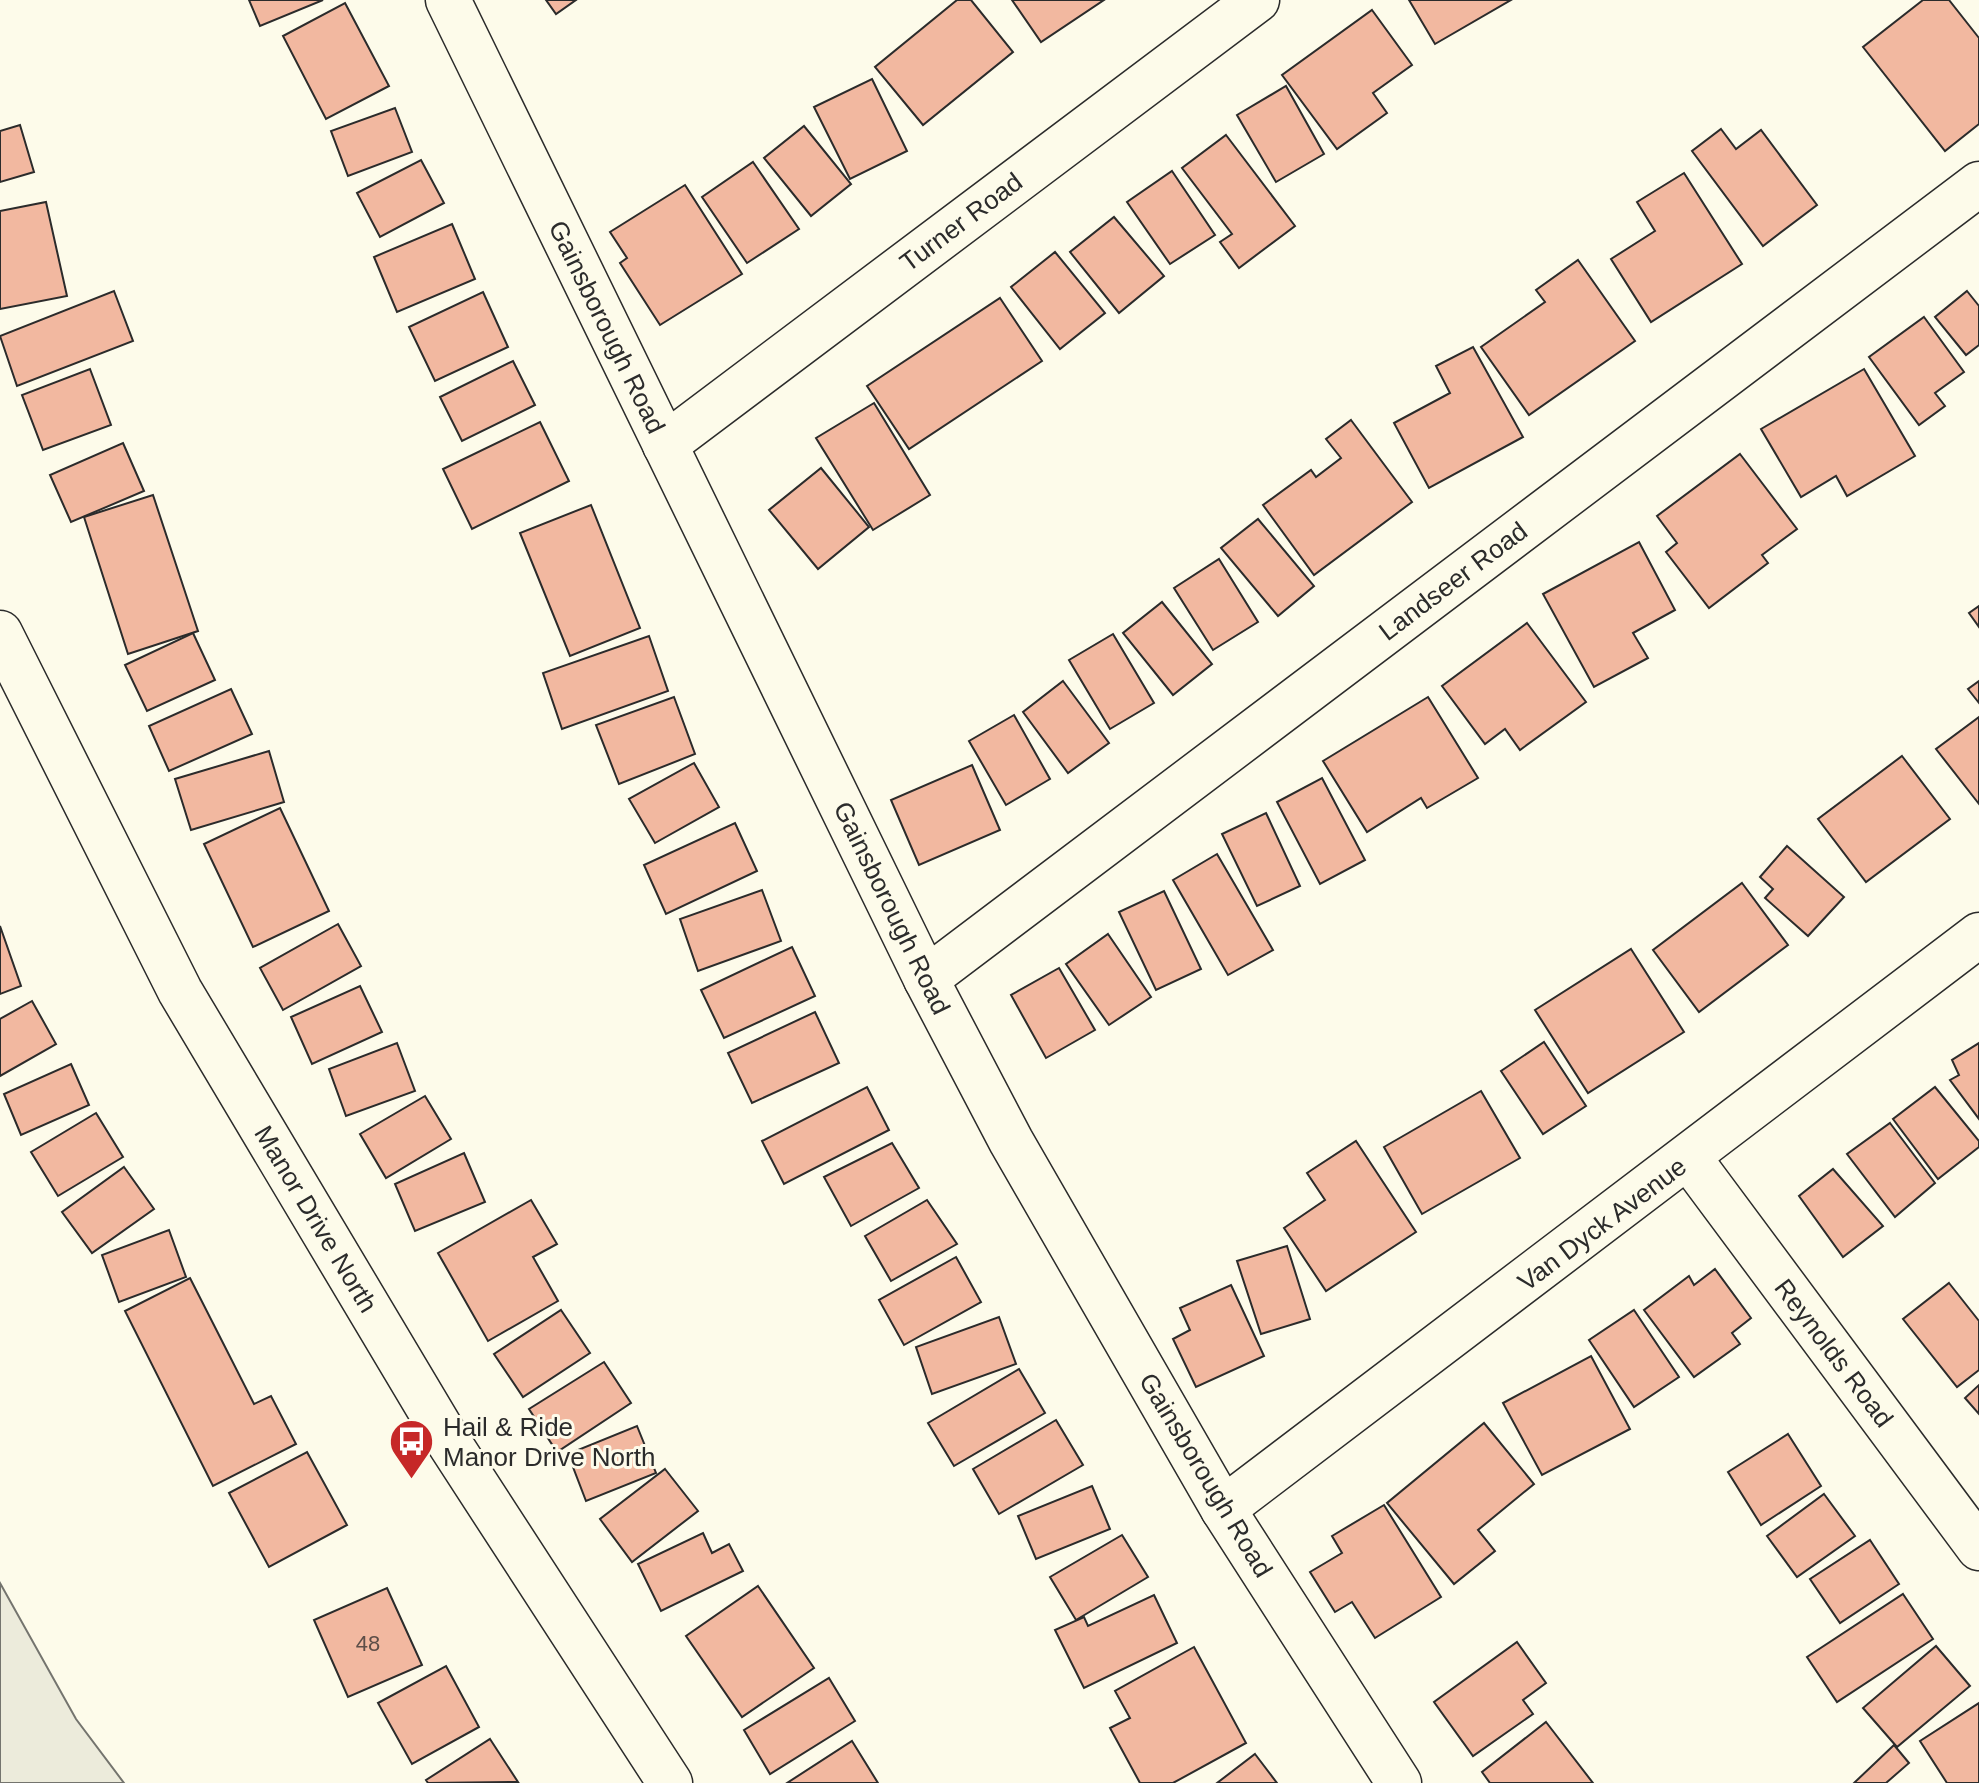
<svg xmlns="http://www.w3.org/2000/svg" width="1979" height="1783" font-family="Helvetica,sans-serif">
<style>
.green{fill:#ecebdb;stroke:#74746e;stroke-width:2}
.building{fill:#f2b8a0;stroke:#2b2b2b;stroke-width:2}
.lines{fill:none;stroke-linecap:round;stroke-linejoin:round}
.minor-casing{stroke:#2b2b2b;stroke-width:47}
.minor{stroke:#fdfbea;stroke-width:44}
.labels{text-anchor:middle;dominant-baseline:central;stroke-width:6;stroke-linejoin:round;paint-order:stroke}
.number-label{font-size:22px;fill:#5d4e48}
.street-label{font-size:26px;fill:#2b2b2b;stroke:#fdfbea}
.poi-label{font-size:26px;fill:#2b2b2b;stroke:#fdfbea;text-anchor:start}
</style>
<rect width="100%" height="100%" fill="#fdfbea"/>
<path class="green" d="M0,1583l76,136 48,64h-124z"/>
<g class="building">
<path d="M249,0h74l-63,26z"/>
<path d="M546,0h30l-20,14z"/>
<path d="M957,0h14l42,52 -90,73 -48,-58z"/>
<path d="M1012,0h92l-63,42z"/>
<path d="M1409,0h102l-76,44z"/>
<path d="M1923,0h26l30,38v86l-34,27 -82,-104z"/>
<path d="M345,3l44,83 -63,33 -43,-83z"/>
<path d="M1372,10l40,55 -39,28 14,20 -50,36 -55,-74z"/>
<path d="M872,79l35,72 -57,28 -36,-72z"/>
<path d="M1286,86l38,68 -48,28 -39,-67z"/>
<path d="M395,108l17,44 -64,24 -17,-45z"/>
<path d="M20,125l14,47 -34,10v-51z"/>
<path d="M804,126l47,58 -40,32 -47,-58z"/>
<path d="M1721,129l15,20 25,-19 56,75 -54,41 -71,-95z"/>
<path d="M1226,135l69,91 -56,42 -19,-26 12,-8 -50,-66z"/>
<path d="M421,160l23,43 -64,34 -23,-44z"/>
<path d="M753,162l46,67 -52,34 -45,-66z"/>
<path d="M1172,171l43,64 -45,29 -43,-62z"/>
<path d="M1684,173l58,91 -91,58 -40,-63 44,-28 -18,-29z"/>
<path d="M685,185l57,89 -82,51 -40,-62 7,-5 -17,-26z"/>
<path d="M46,202l21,94 -67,13v-98z"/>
<path d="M1114,217l50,59 -45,37 -49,-61z"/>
<path d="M452,224l23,55 -78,33 -23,-55z"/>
<path d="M1055,252l50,61 -45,36 -49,-62z"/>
<path d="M1578,260l57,81 -106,74 -48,-68 64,-45 -9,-12z"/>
<path d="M114,291l19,50 -116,45 -17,-50z"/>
<path d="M1967,291l12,15v39l-13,10 -31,-38z"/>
<path d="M483,292l25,55 -73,34 -26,-54z"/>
<path d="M1000,298l42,63 -133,88 -42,-63z"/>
<path d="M1924,317l40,55 -29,21 10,13 -26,19 -50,-68z"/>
<path d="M1473,347l50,90 -94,51 -35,-65 56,-30 -14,-27z"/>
<path d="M513,361l22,44 -73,36 -22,-44z"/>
<path d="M90,369l21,56 -68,25 -21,-55z"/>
<path d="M1864,369l51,87 -68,40 -11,-20 -35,21 -40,-68z"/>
<path d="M874,403l56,92 -57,35 -57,-92z"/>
<path d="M1351,420l61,82 -98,73 -51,-70 48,-35 5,7 25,-19 -15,-19z"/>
<path d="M540,422l29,59 -97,48 -29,-60z"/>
<path d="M123,443l21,48 -73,31 -21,-47z"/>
<path d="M1740,454l57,75 -35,26 6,8 -59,45 -43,-56 11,-9 -20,-27z"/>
<path d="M821,468l48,59 -51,42 -49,-59z"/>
<path d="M153,495l45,136 -70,23 -44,-137z"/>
<path d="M591,505l49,123 -70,28 -50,-123z"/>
<path d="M1258,519l56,67 -36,30 -57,-68z"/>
<path d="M1639,542l36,68 -42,23 15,25 -54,29 -51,-93z"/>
<path d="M1219,559l39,63 -45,28 -39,-62z"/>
<path d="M1162,602l50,62 -39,31 -50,-62z"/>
<path d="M1979,606v21l-10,-14z"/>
<path d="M1527,623l59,79 -66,48 -15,-21 -20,15 -43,-58z"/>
<path d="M193,633l22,47 -68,31 -22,-46z"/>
<path d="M1113,634l41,69 -44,26 -41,-69z"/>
<path d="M649,636l19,55 -106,38 -19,-56z"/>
<path d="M1063,681l46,62 -41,30 -45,-61z"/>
<path d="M1979,681v22l-11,-14z"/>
<path d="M231,689l21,45 -83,37 -20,-45z"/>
<path d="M674,697l21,57 -76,30 -23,-59z"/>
<path d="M1428,697l50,81 -51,30 -6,-10 -54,34 -44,-71z"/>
<path d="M1014,715l36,64 -44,26 -37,-64z"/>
<path d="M1979,717v87l-43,-55z"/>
<path d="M269,751l15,51 -93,28 -16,-51z"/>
<path d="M1902,756l48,63 -84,63 -48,-63z"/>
<path d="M694,763l25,44 -64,36 -26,-44z"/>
<path d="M972,765l28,65 -81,35 -28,-65z"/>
<path d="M1322,778l43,82 -45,24 -43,-82z"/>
<path d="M280,808l49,103 -76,36 -49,-103z"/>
<path d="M1266,813l34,73 -43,20 -35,-72z"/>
<path d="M735,823l22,48 -91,43 -22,-49z"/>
<path d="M1787,846l57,51 -36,39 -43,-38 8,-9 -13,-12z"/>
<path d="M1217,854l56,96 -45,25 -55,-95z"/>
<path d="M1742,883l46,62 -89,67 -46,-62z"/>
<path d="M762,890l19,51 -83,30 -18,-52z"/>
<path d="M1164,891l37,78 -45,21 -37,-78z"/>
<path d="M338,924l23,42 -78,44 -23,-42z"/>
<path d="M0,926l21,60 -21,8z"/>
<path d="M1108,934l43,63 -42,28 -43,-61z"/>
<path d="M792,947l23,49 -91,42 -23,-48z"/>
<path d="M1631,949l53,83 -96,61 -53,-83z"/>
<path d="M1059,968l36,62 -49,28 -35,-63z"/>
<path d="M360,986l22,46 -70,32 -21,-47z"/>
<path d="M32,1001l24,43 -56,32v-57z"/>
<path d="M815,1012l24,51 -87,40 -24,-50z"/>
<path d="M1544,1042l42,64 -43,28 -42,-63z"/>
<path d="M397,1043l18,48 -69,25 -17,-47z"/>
<path d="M1979,1043v76l-29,-39 9,-5 -7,-15z"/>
<path d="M71,1064l18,41 -68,30 -17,-41z"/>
<path d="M867,1087l22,43 -105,54 -22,-43z"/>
<path d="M1935,1087l44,54v6l-41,32 -45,-60z"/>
<path d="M1481,1091l39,67 -98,56 -38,-67z"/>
<path d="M425,1096l26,43 -65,39 -26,-44z"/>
<path d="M96,1113l27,44 -65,39 -27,-44z"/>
<path d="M1890,1123l45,60 -40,34 -48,-63z"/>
<path d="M1356,1141l60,91 -90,59 -42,-63 41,-28 -18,-27z"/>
<path d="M892,1143l27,45 -68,38 -27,-49z"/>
<path d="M464,1153l21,49 -70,29 -20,-47z"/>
<path d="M124,1167l30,42 -62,44 -30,-41z"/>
<path d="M1833,1169l50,57 -40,31 -44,-61z"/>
<path d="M531,1200l26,44 -24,13 25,44 -70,40 -50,-88z"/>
<path d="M927,1200l30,44 -66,37 -26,-45z"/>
<path d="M169,1230l17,47 -67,25 -17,-47z"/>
<path d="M1287,1246l23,73 -49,15 -24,-73z"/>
<path d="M956,1257l25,45 -77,43 -25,-45z"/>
<path d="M1715,1269l36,49 -19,15 8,11 -46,33 -50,-67 45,-34 5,9z"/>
<path d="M190,1278l64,126 17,-8 25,48 -83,42 -88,-175z"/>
<path d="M1949,1283l30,38v49l-22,17 -54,-68z"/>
<path d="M1231,1285l33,71 -68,31 -23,-48 17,-9 -10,-22z"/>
<path d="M561,1310l29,43 -67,44 -29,-43z"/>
<path d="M1634,1310l45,67 -45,30 -45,-67z"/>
<path d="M999,1317l17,47 -84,30 -16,-47z"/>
<path d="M1591,1356l39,73 -88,46 -39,-72z"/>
<path d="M604,1362l27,41 -74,49 -28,-43z"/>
<path d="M1019,1369l26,44 -91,53 -26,-43z"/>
<path d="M1979,1385v29l-14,-16z"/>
<path d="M1056,1420l27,45 -84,49 -26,-45z"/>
<path d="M1484,1423l50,61 -56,46 17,21 -41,33 -67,-81z"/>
<path d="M637,1426l19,47 -70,28 -18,-47z"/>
<path d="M1788,1434l33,52 -60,39 -33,-53z"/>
<path d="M307,1452l40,73 -78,42 -40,-74z"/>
<path d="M665,1469l33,42 -66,51 -32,-43z"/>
<path d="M1092,1486l18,43 -74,30 -18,-43z"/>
<path d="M1824,1494l31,42 -58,41 -30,-41z"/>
<path d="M1384,1505l57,92 -66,41 -23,-36 -17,10 -25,-40 32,-19 -10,-17z"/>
<path d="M703,1533l9,20 17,-9 14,27 -82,40 -23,-47z"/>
<path d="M1122,1535l26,42 -72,43 -26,-43z"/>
<path d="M1870,1540l29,44 -59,39 -30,-44z"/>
<path d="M758,1586l56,82 -72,49 -56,-81z"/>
<path d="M387,1588l35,77 -74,32 -34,-77z"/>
<path d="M1903,1594l30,45 -96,63 -30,-45z"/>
<path d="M1154,1595l23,48 -93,45 -29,-58 29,-13 4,9z"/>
<path d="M1517,1642l29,41 -23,17 10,14 -60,42 -39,-54z"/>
<path d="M1936,1646l34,40 -73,61 -34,-39z"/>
<path d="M1194,1647l52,96 -73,40h-33l-30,-55 20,-10 -15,-27z"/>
<path d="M446,1666l33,61 -67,37 -34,-61z"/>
<path d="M829,1678l26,43 -85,53 -26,-44z"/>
<path d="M1979,1703v80h-32l-27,-42z"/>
<path d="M1546,1722l47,61h-103l-8,-11z"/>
<path d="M490,1739l28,43 -90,1 -2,-3z"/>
<path d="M852,1741l26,42h-91z"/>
<path d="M1894,1745l15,18 -23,20h-32z"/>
<path d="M1255,1754l22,29h-60z"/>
</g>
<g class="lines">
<defs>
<g id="minor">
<path d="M448,0l478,979 85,162 212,368 176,274"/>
<path d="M665,445l592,-445"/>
<path d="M0,633l180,358 270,453 220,339"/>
<path d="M926,979l1053,-795"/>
<path d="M1689,1158l290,390"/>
<path d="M1223,1509l756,-574"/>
</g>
</defs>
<use href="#minor" class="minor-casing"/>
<use href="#minor" class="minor"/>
</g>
<defs>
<symbol id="bus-pin" viewBox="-11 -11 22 30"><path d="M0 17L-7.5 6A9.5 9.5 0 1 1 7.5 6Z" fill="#c62828" stroke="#fdfbea"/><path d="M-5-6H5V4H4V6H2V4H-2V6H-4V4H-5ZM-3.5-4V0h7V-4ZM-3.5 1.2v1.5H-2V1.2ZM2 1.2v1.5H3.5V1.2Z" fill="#fff"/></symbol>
</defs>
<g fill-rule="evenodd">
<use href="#bus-pin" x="386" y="1416" width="51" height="69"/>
</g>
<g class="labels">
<g class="number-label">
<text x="368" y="1643">48</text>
</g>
<g class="street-label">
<text transform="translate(961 222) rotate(-37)">Turner Road</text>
<text transform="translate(607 327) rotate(64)">Gainsborough Road</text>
<text transform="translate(1453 581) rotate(-37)">Landseer Road</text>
<text transform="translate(892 908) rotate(64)">Gainsborough Road</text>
<text transform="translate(316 1219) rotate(59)">Manor Drive North</text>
<text transform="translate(1602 1224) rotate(-37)">Van Dyck Avenue</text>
<text transform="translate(1834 1353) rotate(53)">Reynolds Road</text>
<text transform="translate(1206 1475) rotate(59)">Gainsborough Road</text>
</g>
<g class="poi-label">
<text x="443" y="1427">Hail &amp; Ride<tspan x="443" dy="30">Manor Drive North</tspan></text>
</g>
</g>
</svg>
